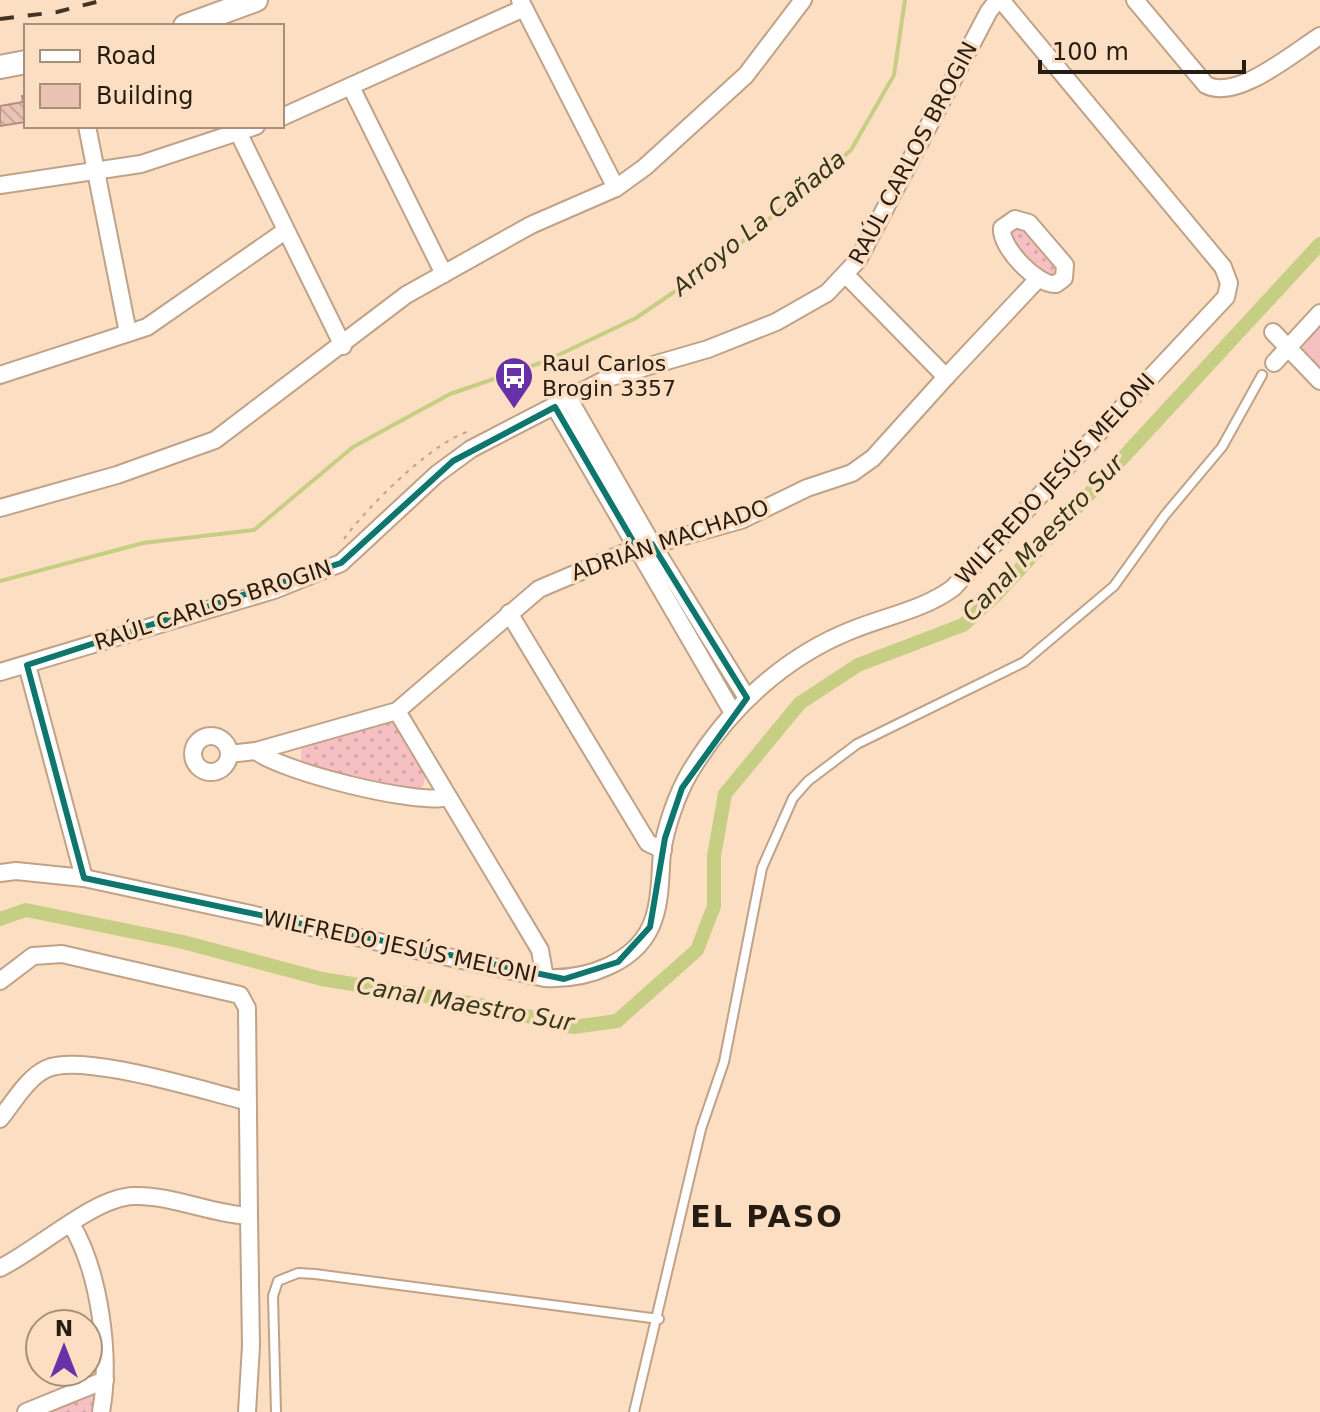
<svg xmlns="http://www.w3.org/2000/svg" width="1320" height="1412" font-family="'DejaVu Sans',sans-serif">
<style>
.grass{fill:url(#grass-tufts)}
.park{fill:url(#park-dots)}
.lines{fill:none;stroke-linecap:round;stroke-linejoin:round}
.stream{stroke:#c5ce82;stroke-width:4}
.canal{stroke:#c5ce82;stroke-width:14}
.building{fill:url(#building-back-hatch);stroke:#b38e81;stroke-width:2}
.lane-casing{stroke:#bfa288;stroke-width:12}
.street-casing{stroke:#bfa288;stroke-width:20}
.secondary-casing{stroke:#bfa288;stroke-width:26}
.path{stroke:#bba38c;stroke-width:2;stroke-dasharray:4 6;stroke-linecap:butt}
.lane{stroke:#fff;stroke-width:8}
.street{stroke:#fff;stroke-width:16}
.secondary{stroke:#fff;stroke-width:22}
.rail{stroke:#423528;stroke-width:4;stroke-dasharray:14 14;stroke-linecap:butt}
.marked{fill:none;stroke:#0f766e;stroke-width:6;stroke-linejoin:round}
.labels{text-anchor:middle;dominant-baseline:central;stroke-width:7;stroke-linejoin:round;paint-order:stroke}
.street-label{font-size:22px;fill:#261c11;stroke:#fcdec2}
.poi-label{font-size:22px;fill:#261c11;stroke:#fcdec2;text-anchor:start}
.water-label{font-size:24px;font-style:italic;fill:#343817;stroke:#fcdec2}
.district-label{font-size:30px;font-weight:bold;letter-spacing:2px;fill:#261c11;stroke:#fcdec2}
</style>
<defs>
<pattern id="grass-tufts" width="24" height="20" patternUnits="userSpaceOnUse" patternTransform="scale(2)"><rect width="24" height="20" fill="#f6bfc2"/><path d="M3 7l-1-3M5 7V3M7 7l1-3M15 17l-1-3M17 17v-4M19 17l1-3" fill="none" stroke="#d3a4a6"/></pattern>
<pattern id="park-dots" width="8" height="8" patternUnits="userSpaceOnUse" patternTransform="scale(2)"><rect width="8" height="8" fill="#f6bfc2"/><path d="M2 2h.1M6 6h.1" fill="none" stroke="#d3a4a6" stroke-width="1.8" stroke-linecap="round"/></pattern>
<pattern id="building-back-hatch" width="6" height="6" patternUnits="userSpaceOnUse" patternTransform="scale(2)"><rect width="6" height="6" fill="#ebc3b5"/><path d="M-1 5l2 2M0 0l6 6M5-1l2 2" fill="none" stroke="#c9a79b"/></pattern>
</defs>
<rect width="100%" height="100%" fill="#fcdec2"/>
<path class="grass" d="M1320,325v49l-18,-23 2,-8z"/>
<g class="park">
<path d="M1021,224l36,40 -2,11 -13,-1 -31,-32 -1,-11z"/>
<path d="M387,721l7,3 32,50 -3,12 -8,3 -110,-24 -4,-5 1,-13 5,-5z"/>
<path d="M89,1394h4l1,18h-50z"/>
</g>
<g class="lines">
<path class="stream" d="M0,581l143,-38 111,-13 99,-83 97,-53 96,-33 90,-43 82,-56 133,-112 43,-75 11,-75"/>
<path class="canal" d="M0,919l26,-9 157,32 139,37 159,26 92,22 44,-6 80,-71 17,-44v-50l11,-62 75,-91 58,-38 105,-40 33,-30 324,-351"/>
</g>
<path class="building" d="M22,96h4v26l-26,4v-20l23,-4z"/>
<g class="lines">
<defs>
<g id="lane">
<path d="M276,1412l-3,-116 5,-15 20,-8 17,1 344,45"/>
<path d="M634,1412l67,-283 23,-67 38,-194 31,-70 15,-17 49,-37 167,-82 90,-76 51,-71 57,-68 40,-72"/>
</g>
<g id="street">
<path d="M520,0l96,188"/>
<path d="M1135,0l71,85c31,16 87,-32 114,-49"/>
<path d="M351,87l93,187"/>
<path d="M282,117l242,-109"/>
<path d="M87,126l41,207"/>
<path d="M238,132l105,214"/>
<path d="M0,185l141,-21 115,-38"/>
<path d="M1015,219l14,4 36,42 -1,13 -8,6c-19,2 -56,-37 -54,-56z"/>
<path d="M847,276l99,101 91,-97"/>
<path d="M1273,332l47,49"/>
<path d="M1274,363l46,-50"/>
<path d="M0,375l147,-48 138,-96"/>
<path d="M569,399l83,145 95,154"/>
<path d="M555,407l178,306"/>
<path d="M0,508l117,-33 98,-35 191,-145 125,-70 85,-37 29,-21 101,-92 57,-75"/>
<path d="M509,613l139,230 15,7"/>
<path d="M27,665l57,213"/>
<path d="M0,672l274,-82 67,-27 96,-89 34,-25 137,-71 100,-29 68,-27 51,-29 31,-33 131,-249 9,-11"/>
<path d="M397,711l143,239 5,28"/>
<circle cx="211" cy="754" r="18"/>
<path d="M256,751c24,20 162,55 192,46"/>
<path d="M229,754l27,-3 141,-40 142,-122 85,-36 117,-33 66,-32 45,-15 21,-15 73,-81"/>
<path d="M0,873l16,-2 68,7 461,100c41,2 95,-15 109,-60 7,-21 6,-44 8,-66 4,-26 15,-58 28,-80 38,-63 94,-115 162,-142 34,-14 71,-20 101,-42l273,-291 3,-14 -6,-16 -222,-267"/>
<path d="M0,981l33,-25 29,-2 178,41 7,13 2,208"/>
<path d="M0,1119c13,-16 27,-41 46,-50 35,-17 158,22 200,32"/>
<path d="M71,1224c29,48 40,133 30,188"/>
<path d="M0,1268c39,-19 94,-71 134,-72 39,-1 76,18 115,20l2,130 -4,66"/>
<path d="M26,1412l79,-32"/>
</g>
<g id="secondary">
<path d="M185,26l71,-26"/>
<path d="M0,67l26,-5"/>
</g>
</defs>
<use href="#lane" class="lane-casing"/>
<use href="#street" class="street-casing"/>
<use href="#secondary" class="secondary-casing"/>
<path class="path" d="M344,539c20,-29 94,-103 128,-108"/>
<use href="#lane" class="lane"/>
<use href="#street" class="street"/>
<use href="#secondary" class="secondary"/>
<path class="rail" d="M0,19l57,-7 47,-12"/>
</g>
<path class="marked" d="M555,407l82,141 15,-4 95,154 -65,90 -17,50 -15,89 -32,35 -54,17 -480,-101 -57,-213 314,-102 112,-102z"/>
<defs>
<symbol id="bus-pin" viewBox="-11 -11 22 30"><path d="M0 17L-7.5 6A9.5 9.5 0 1 1 7.5 6Z" fill="#6931a8" stroke="#fcdec2"/><path d="M-5-6H5V4H4V6H2V4H-2V6H-4V4H-5ZM-3.5-4V0h7V-4ZM-3.5 1.2v1.5H-2V1.2ZM2 1.2v1.5H3.5V1.2Z" fill="#fff"/></symbol>
</defs>
<g fill-rule="evenodd">
<use href="#bus-pin" x="492" y="354" width="44" height="60"/>
</g>
<g class="labels">
<g class="street-label">
<text transform="translate(913 153) rotate(-62)">RAÚL CARLOS BROGIN</text>
<text transform="translate(1055 479) rotate(-47)">WILFREDO JESÚS MELONI</text>
<text transform="translate(670 540) rotate(-19)">ADRIÁN MACHADO</text>
<text transform="translate(213 605) rotate(-18)">RAÚL CARLOS BROGIN</text>
<text transform="translate(400 946) rotate(12)">WILFREDO JESÚS MELONI</text>
</g>
<g class="poi-label">
<text x="542" y="363">Raul Carlos<tspan x="542" dy="25">Brogin 3357</tspan></text>
</g>
<g class="water-label">
<text transform="translate(759 223) rotate(-39)">Arroyo La Cañada</text>
<text transform="translate(1043 538) rotate(-46)">Canal Maestro Sur</text>
<text transform="translate(465 1004) rotate(10)">Canal Maestro Sur</text>
</g>
<g class="district-label">
<text x="767" y="1216">EL PASO</text>
</g>
</g>
<rect x="24" y="24" width="260" height="104" fill="#fcdec2" stroke="#a6907b" stroke-width="2"/>
<rect x="40" y="50" width="40" height="12" fill="#ffffff" stroke="#a6907b" stroke-width="2"/>
<text x="96" y="64" font-size="24" fill="#261c11">Road</text>
<rect x="40" y="84" width="40" height="24" fill="#ebc3b5" stroke="#a6907b" stroke-width="2"/>
<text x="96" y="104" font-size="24" fill="#261c11">Building</text>
<g transform="translate(64 1348)"><circle r="38" fill="#fcdec2" stroke="#a6907b" stroke-width="2"/>
<path d="M0-6L14 30L0 20L-14 30Z" fill="#6931a8"/>
<text y="-12" font-size="22" font-weight="bold" text-anchor="middle" fill="#261c11">N</text>
</g>
<path d="M1040 60v12h204v-12" fill="none" stroke="#261c11" stroke-width="4"/>
<text x="1052" y="60" font-size="24" fill="#261c11" stroke="#fcdec2" stroke-width="6" paint-order="stroke">100 m</text>
</svg>
